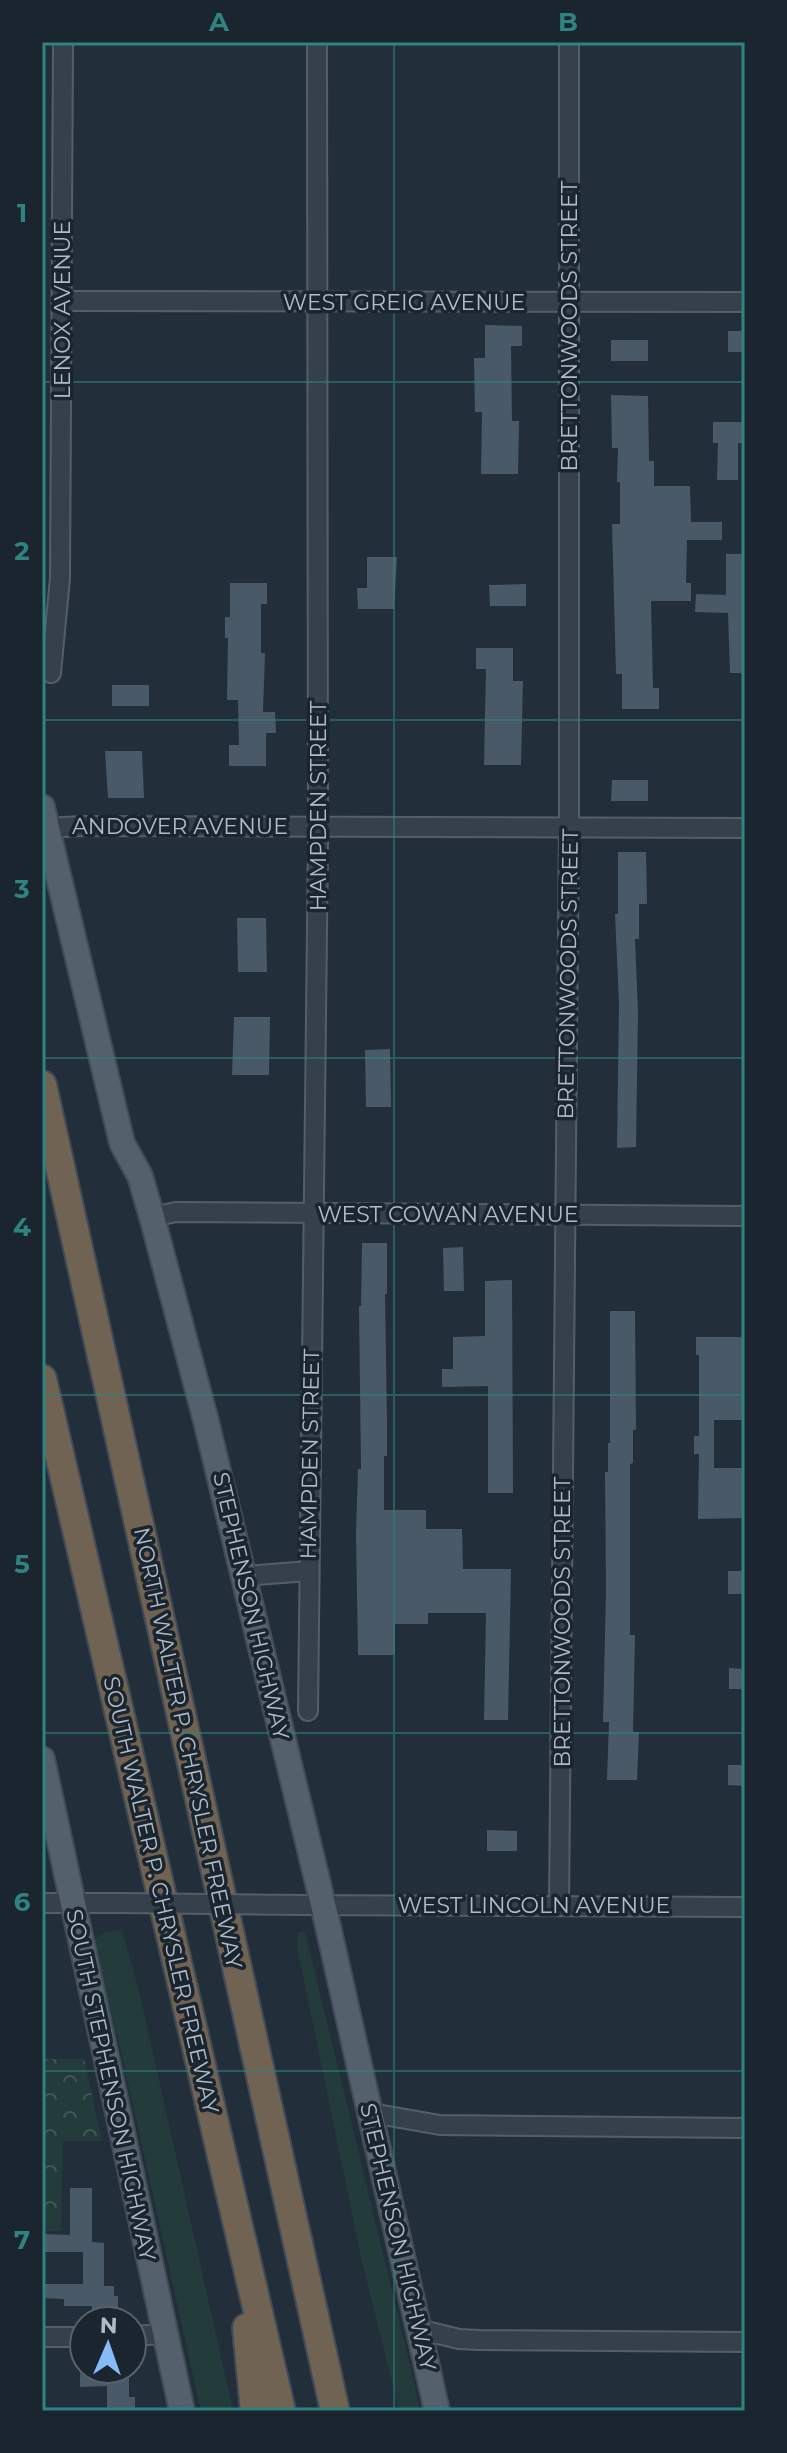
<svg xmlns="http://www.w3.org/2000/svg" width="787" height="2453" font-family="Montserrat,sans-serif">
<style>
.green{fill:#243b3c}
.park{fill:url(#park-crowns)}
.building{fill:#4a5967}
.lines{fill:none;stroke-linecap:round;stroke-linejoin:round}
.minor-casing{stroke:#545e69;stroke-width:22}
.major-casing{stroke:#424c57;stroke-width:28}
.highway-casing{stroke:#414b56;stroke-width:32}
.minor{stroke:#36404b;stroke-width:18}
.major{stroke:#54606b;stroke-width:24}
.highway{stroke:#716353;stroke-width:28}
.minor-bridge-casing{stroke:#545e69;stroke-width:22;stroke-linecap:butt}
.minor-bridge{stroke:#36404b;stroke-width:18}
.grid{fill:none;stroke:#2f8480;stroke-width:2;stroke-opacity:0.55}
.labels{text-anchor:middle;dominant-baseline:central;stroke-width:7;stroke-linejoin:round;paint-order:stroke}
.street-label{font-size:22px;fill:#b1bbc7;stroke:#1b2530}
.neatline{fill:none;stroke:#2f8480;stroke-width:3}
.grid-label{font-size:26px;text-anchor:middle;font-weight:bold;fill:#2f8480}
</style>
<defs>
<pattern id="park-crowns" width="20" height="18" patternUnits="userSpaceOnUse" patternTransform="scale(2)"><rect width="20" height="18" fill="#243b3c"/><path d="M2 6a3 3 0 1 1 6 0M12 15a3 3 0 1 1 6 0" fill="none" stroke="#415557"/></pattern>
</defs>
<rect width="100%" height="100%" fill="#222f3b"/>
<g class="green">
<path d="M122,1930l18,65 93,416h-32l-83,-373 -28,-95 15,-11z"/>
<path d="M305,1931l108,447 7,33h-21l-37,-149 -65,-316 1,-14z"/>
</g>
<path class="park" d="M42,2059h42l18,82h-39l-2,90h-19z"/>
<g class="building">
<path d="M485,325l37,1v20h-11l1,75h7l-1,53h-37l1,-62h-7l-1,-54h11z"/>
<rect x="728" y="331" width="17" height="21"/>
<rect x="611" y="340" width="37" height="21"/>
<path d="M611,395l37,1 1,65h5v25h36l1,36h31v18h-35l-1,43h5v18h-40l2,87h6v21h-37v-35h-6l-4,-150h8v-42h-3l1,-34h-6z"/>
<path d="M713,422h32v21h-7v37h-21l1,-37h-5z"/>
<path d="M726,554h19v119h-15l-2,-60 -33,-1 1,-18 30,1z"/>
<path d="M367,557h30l-3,52h-36l-1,-21h10z"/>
<path d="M230,583h37v21h-6v49h4l-2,59h12l1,21h-10v33h-37v-21h10l-1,-45h-11l1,-62h-3v-21h5z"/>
<path d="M526,584v22h-36l-1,-21z"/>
<path d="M476,648h37v33h10l-2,84h-37l2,-96h-10z"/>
<rect x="112" y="685" width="37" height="21"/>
<path d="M105,751h37l2,47h-36z"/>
<path d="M612,780h36v21h-37z"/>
<path d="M618,852h28l1,52h-8v35h-4l3,73 -2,135 -19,1 2,-144 -4,-90h3z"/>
<path d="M237,918h29l1,54h-29z"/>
<path d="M234,1017h36l-1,58h-37z"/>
<path d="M390,1049l1,58h-25l-1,-57z"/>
<path d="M362,1243h25v51h-2l2,129v33h-3v54h42v19h36l1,40h48l-3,151h-24l2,-107h-58v11h-33v31h-37l-2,-121 2,-65h3l-2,-163h2z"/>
<path d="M463,1247l1,44h-20l-1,-43z"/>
<path d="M512,1280l1,213h-25v-107l-46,1v-18h11v-32l32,-1v-55z"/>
<path d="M610,1311h25l1,119h-3v33l-3,1v171h5l-2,97h6l-2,48h-30l2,-58h-6l3,-131 -1,-119h3v-29h2z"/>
<path d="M696,1337h49v83h-31v48h31v50l-47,1 1,-65h-5v-18h5v-81h-3z"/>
<rect x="728" y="1571" width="17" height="23"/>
<path d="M729,1668l16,1v20h-16z"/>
<path d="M728,1765h17v21l-17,-1z"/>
<path d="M487,1830l30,1v20h-30z"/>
<path d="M70,2188h22v54l12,1v43h10v10h4v14h-4v3h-22v-7h-28v-7l-22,-1v-14h41v-32h-41v-18l28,1z"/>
<path d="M80,2369h49v28h6v14h-28v-25l-27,1z"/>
</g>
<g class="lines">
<defs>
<g id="minor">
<path d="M63,301l682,1"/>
<path d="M51,673l9,-95 3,-536"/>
<path d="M47,828l35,-2 663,2"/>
<path d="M152,1217l24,-5 569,4"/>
<path d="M244,1576l65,-5"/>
<path d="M308,1711l10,-868 -1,-801"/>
<path d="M42,1903h79"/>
<path d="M300,1905l445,2"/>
<path d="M559,1906l10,-1080v-784"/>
<path d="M371,2113l69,12 305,3"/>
<path d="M418,2329l41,10 20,1 266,2"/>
<path d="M132,2336l33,-2"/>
<path d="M42,2337h42"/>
</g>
<g id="major">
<path d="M42,807l80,336 18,33 12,41 54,204 117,483 114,507"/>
<path d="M42,1759l140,652"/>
</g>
<g id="highway">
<path d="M42,1085l293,1326"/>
<path d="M42,1379l239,1032"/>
<path d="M247,2328l8,83"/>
</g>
</defs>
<use href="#minor" class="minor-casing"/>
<use href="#major" class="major-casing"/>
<use href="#highway" class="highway-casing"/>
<use href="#minor" class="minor"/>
<use href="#major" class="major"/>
<use href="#highway" class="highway"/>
<defs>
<path id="minor-bridge" d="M121,1903l179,2"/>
</defs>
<use href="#minor-bridge" class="minor-bridge-casing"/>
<use href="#minor-bridge" class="minor-bridge"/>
</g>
<path class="grid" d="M394,42v2369M42,382h703M42,720h703M42,1058h703M42,1395h703M42,1733h703M42,2071h703"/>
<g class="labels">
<g class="street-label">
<text x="404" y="302">WEST GREIG AVENUE</text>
<text transform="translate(62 310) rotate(-90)">LENOX AVENUE</text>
<text transform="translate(569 326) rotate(-90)">BRETTONWOODS STREET</text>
<text transform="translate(318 806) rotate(-90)">HAMPDEN STREET</text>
<text x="180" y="826">ANDOVER AVENUE</text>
<text transform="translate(568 974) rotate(-89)">BRETTONWOODS STREET</text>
<text x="448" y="1214">WEST COWAN AVENUE</text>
<text transform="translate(310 1454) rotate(-89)">HAMPDEN STREET</text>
<text transform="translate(251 1606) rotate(77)">STEPHENSON HIGHWAY</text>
<text transform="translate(562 1622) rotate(-90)">BRETTONWOODS STREET</text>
<text transform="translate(188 1748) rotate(78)">NORTH WALTER P. CHRYSLER FREEWAY</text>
<text transform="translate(161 1895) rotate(77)">SOUTH WALTER P. CHRYSLER FREEWAY</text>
<text x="534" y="1905">WEST LINCOLN AVENUE</text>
<text transform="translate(111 2085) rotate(78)">SOUTH STEPHENSON HIGHWAY</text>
<text transform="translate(398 2237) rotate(77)">STEPHENSON HIGHWAY</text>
</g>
</g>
<rect width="787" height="2453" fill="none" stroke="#1b2530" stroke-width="88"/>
<g transform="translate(108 2345) rotate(2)"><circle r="38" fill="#1b2530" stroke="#57616c" stroke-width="2"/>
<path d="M0-6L14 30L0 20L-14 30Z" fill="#86bbf7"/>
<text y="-12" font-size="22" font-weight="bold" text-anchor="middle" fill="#b1bbc7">N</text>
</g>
<rect x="44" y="44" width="699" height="2365" class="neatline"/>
<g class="grid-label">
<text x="219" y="31">A</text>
<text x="568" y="31">B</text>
<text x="22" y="222">1</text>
<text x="22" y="560">2</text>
<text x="22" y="898">3</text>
<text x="22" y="1236">4</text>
<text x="22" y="1573">5</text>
<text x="22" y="1911">6</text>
<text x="22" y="2249">7</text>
</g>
</svg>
